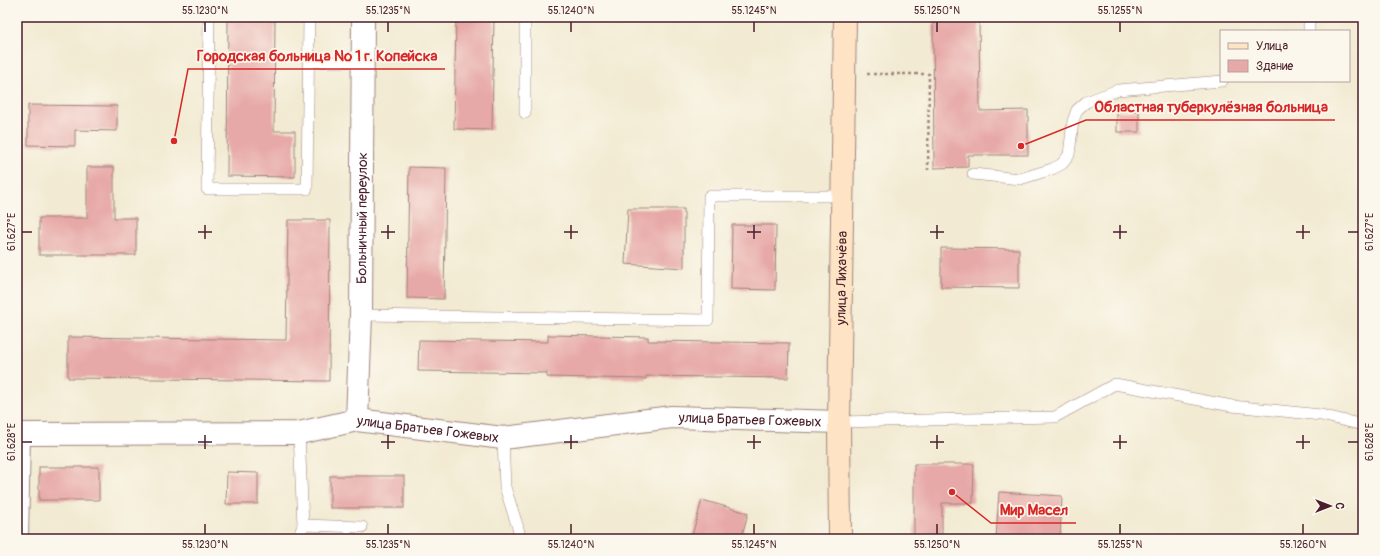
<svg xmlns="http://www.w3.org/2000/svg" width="1380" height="556" font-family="Pangolin,sans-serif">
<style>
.building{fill:#e7a9a7}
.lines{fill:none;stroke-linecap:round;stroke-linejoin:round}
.service-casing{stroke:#9e847e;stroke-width:12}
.minor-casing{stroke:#9e847e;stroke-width:24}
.secondary-casing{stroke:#9e847e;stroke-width:24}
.path{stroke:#9e847e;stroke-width:2.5;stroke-dasharray:3 3;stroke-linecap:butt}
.service{stroke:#fff;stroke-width:11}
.minor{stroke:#fff;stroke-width:22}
.secondary{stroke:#fee4c5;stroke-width:22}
.ticks{fill:none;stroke:#4a1f2b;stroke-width:1.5}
.labels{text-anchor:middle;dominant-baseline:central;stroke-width:3.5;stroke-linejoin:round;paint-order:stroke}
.street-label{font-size:14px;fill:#4a1f2b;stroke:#fbf7ec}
.leader{fill:none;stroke:#d62828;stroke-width:1.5}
.callout-dot{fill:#d62828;stroke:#fbf7ec;stroke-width:1.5}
.callout-label{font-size:15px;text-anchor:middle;font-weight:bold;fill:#d62828;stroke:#fbf7ec;stroke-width:3.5;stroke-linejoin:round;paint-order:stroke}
.neatline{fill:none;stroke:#4a1f2b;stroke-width:1.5}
.ticks-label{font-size:10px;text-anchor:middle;fill:#4a1f2b}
</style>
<rect width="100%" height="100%" fill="#fbf7ec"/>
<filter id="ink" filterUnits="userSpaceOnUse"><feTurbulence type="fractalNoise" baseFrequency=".025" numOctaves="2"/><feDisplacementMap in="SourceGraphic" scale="8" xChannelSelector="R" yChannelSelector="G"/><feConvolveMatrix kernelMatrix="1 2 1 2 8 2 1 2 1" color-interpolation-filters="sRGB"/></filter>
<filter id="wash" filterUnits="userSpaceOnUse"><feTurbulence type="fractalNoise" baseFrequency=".012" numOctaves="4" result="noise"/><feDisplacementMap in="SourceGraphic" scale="16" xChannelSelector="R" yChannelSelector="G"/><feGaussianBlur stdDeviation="0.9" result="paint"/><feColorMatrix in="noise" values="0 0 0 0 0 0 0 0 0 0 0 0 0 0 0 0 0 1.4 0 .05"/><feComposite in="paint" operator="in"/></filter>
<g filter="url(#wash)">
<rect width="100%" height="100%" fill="#f2ead2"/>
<g id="blocks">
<g class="building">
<path d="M228,17h47l-1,114h21v46l-68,-1z"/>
<path d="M456,17h38l-2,113 -38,-1z"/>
<path d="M933,17h46l1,94 48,-1v45h-60v12l-34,1z"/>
<path d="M28,105l89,1v25l-42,-1v16l-47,-1z"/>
<rect x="1117" y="111" width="22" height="21"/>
<path d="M87,167h27v51h22v37h-97v-37h48z"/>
<path d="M409,167l37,1 -2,131 -37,-1z"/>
<path d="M628,209h56v59l-59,-4z"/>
<path d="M288,220h42l-1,161 -261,-3v-41l218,3z"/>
<path d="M732,225h44l-1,65 -44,-1z"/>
<path d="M941,248l78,1v39l-78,-1z"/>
<path d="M548,335l100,2v4l141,2 -1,35 -142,-2v3l-99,-2v-4l-129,-2 1,-31 129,2z"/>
<path d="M914,464h60l-1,39h-31v36h-28z"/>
<rect x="39" y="467" width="60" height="33"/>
<path d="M227,472l31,1v31h-32z"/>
<rect x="330" y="476" width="74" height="32"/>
<path d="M999,492l63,4 -2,43h-64z"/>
<path d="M702,500l46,13 -7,26h-50z"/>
</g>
</g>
</g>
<g filter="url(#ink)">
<use href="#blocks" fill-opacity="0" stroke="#9e847e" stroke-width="1"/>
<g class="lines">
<defs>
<g id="service">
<path d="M209,17l-2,172h100l2,-172"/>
<path d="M525,17v96"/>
<path d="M1309,31v-14"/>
<path d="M309,62h53"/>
<path d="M973,174l47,5 32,-10 10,-5 7,-9 4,-34 4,-11 9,-8 32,-12 104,-9"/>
<path d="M361,315l347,5 1,-124h133"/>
<path d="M839,422l216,-5 60,-33 117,22 89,9 42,10"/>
<path d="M503,438l2,49 13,41 2,11"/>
<path d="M303,525l59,2"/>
<path d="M298,539l5,-14 -4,-92"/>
</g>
<g id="minor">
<path id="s1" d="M357,420l4,-105 2,-298"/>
<path id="s2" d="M17,434l282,-1 58,-13 146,18 169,-21 167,5"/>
<path d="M17,539l2,-105"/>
</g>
<g id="secondary">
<path id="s3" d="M840,539l-1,-117 6,-405"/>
</g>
</defs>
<use href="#service" class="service-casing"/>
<use href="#minor" class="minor-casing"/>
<use href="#secondary" class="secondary-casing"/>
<path class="path" d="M867,74h62l-1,96"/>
<use href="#service" class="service"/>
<use href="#minor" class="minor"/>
<use href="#secondary" class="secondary"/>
</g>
</g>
<path class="ticks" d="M205,22v10M388,22v10M571,22v10M754,22v10M937,22v10M1120,22v10M205,225v14M388,225v14M571,225v14M754,225v14M937,225v14M1120,225v14M1303,225v14M22,232h10M198,232h14M381,232h14M564,232h14M747,232h14M930,232h14M1113,232h14M1296,232h14M1348,232h10M205,435v14M388,435v14M571,435v14M754,435v14M937,435v14M1120,435v14M1303,435v14M22,442h10M198,442h14M381,442h14M564,442h14M747,442h14M930,442h14M1113,442h14M1296,442h14M1348,442h10M205,524v10M388,524v10M571,524v10M754,524v10M937,524v10M1120,524v10M1303,524v10"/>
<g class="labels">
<g class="street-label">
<text stroke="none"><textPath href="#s1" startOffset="202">Больничный переулок</textPath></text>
<text stroke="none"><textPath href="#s3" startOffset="261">улица Лихачёва</textPath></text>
<text stroke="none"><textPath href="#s2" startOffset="737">улица Братьев Гожевых</textPath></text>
<text stroke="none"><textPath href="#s2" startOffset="413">улица Братьев Гожевых</textPath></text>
</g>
</g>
<path class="leader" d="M174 141L188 69H445M1021 146L1086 120H1335M952 492L991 523H1076"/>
<g class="callout-dot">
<circle cx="174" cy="141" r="4"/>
<circle cx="1021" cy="146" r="4"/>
<circle cx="952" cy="492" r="4"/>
</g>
<g class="callout-label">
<text x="317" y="61">Городская больница № 1 г. Копейска</text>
<text x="1211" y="112">Областная туберкулёзная больница</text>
<text x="1034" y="515">Мир Масел</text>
</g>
<rect width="1380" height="556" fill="none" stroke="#fbf7ec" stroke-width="44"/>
<rect x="1220" y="30" width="130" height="52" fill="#fbf7ec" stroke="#b4a19f"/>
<rect x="1228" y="43" width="20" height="6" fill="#fee4c5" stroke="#b4a19f"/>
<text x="1256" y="50" font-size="12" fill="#4a1f2b">Улица</text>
<rect x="1228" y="60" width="20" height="12" fill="#e7a9a7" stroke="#b4a19f"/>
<text x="1256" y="70" font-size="12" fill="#4a1f2b">Здание</text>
<g transform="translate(1330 506) rotate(90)" stroke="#fbf7ec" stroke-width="3" paint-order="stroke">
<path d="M0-3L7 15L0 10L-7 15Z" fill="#4a1f2b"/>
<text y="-6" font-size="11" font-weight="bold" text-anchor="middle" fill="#4a1f2b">С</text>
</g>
<rect x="22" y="22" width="1336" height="512" class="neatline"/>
<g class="ticks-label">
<text x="205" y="14">55.1230°N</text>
<text x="388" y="14">55.1235°N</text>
<text x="571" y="14">55.1240°N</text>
<text x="754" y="14">55.1245°N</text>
<text x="937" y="14">55.1250°N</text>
<text x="1120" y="14">55.1255°N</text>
<text transform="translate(1369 232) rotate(-90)" y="4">61.627°E</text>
<text transform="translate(11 232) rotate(-90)" y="4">61.627°E</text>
<text transform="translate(1369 442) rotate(-90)" y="4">61.628°E</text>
<text transform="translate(11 442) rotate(-90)" y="4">61.628°E</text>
<text x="205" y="548">55.1230°N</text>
<text x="388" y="548">55.1235°N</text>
<text x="571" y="548">55.1240°N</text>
<text x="754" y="548">55.1245°N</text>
<text x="937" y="548">55.1250°N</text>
<text x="1120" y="548">55.1255°N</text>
<text x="1303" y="548">55.1260°N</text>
</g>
</svg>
